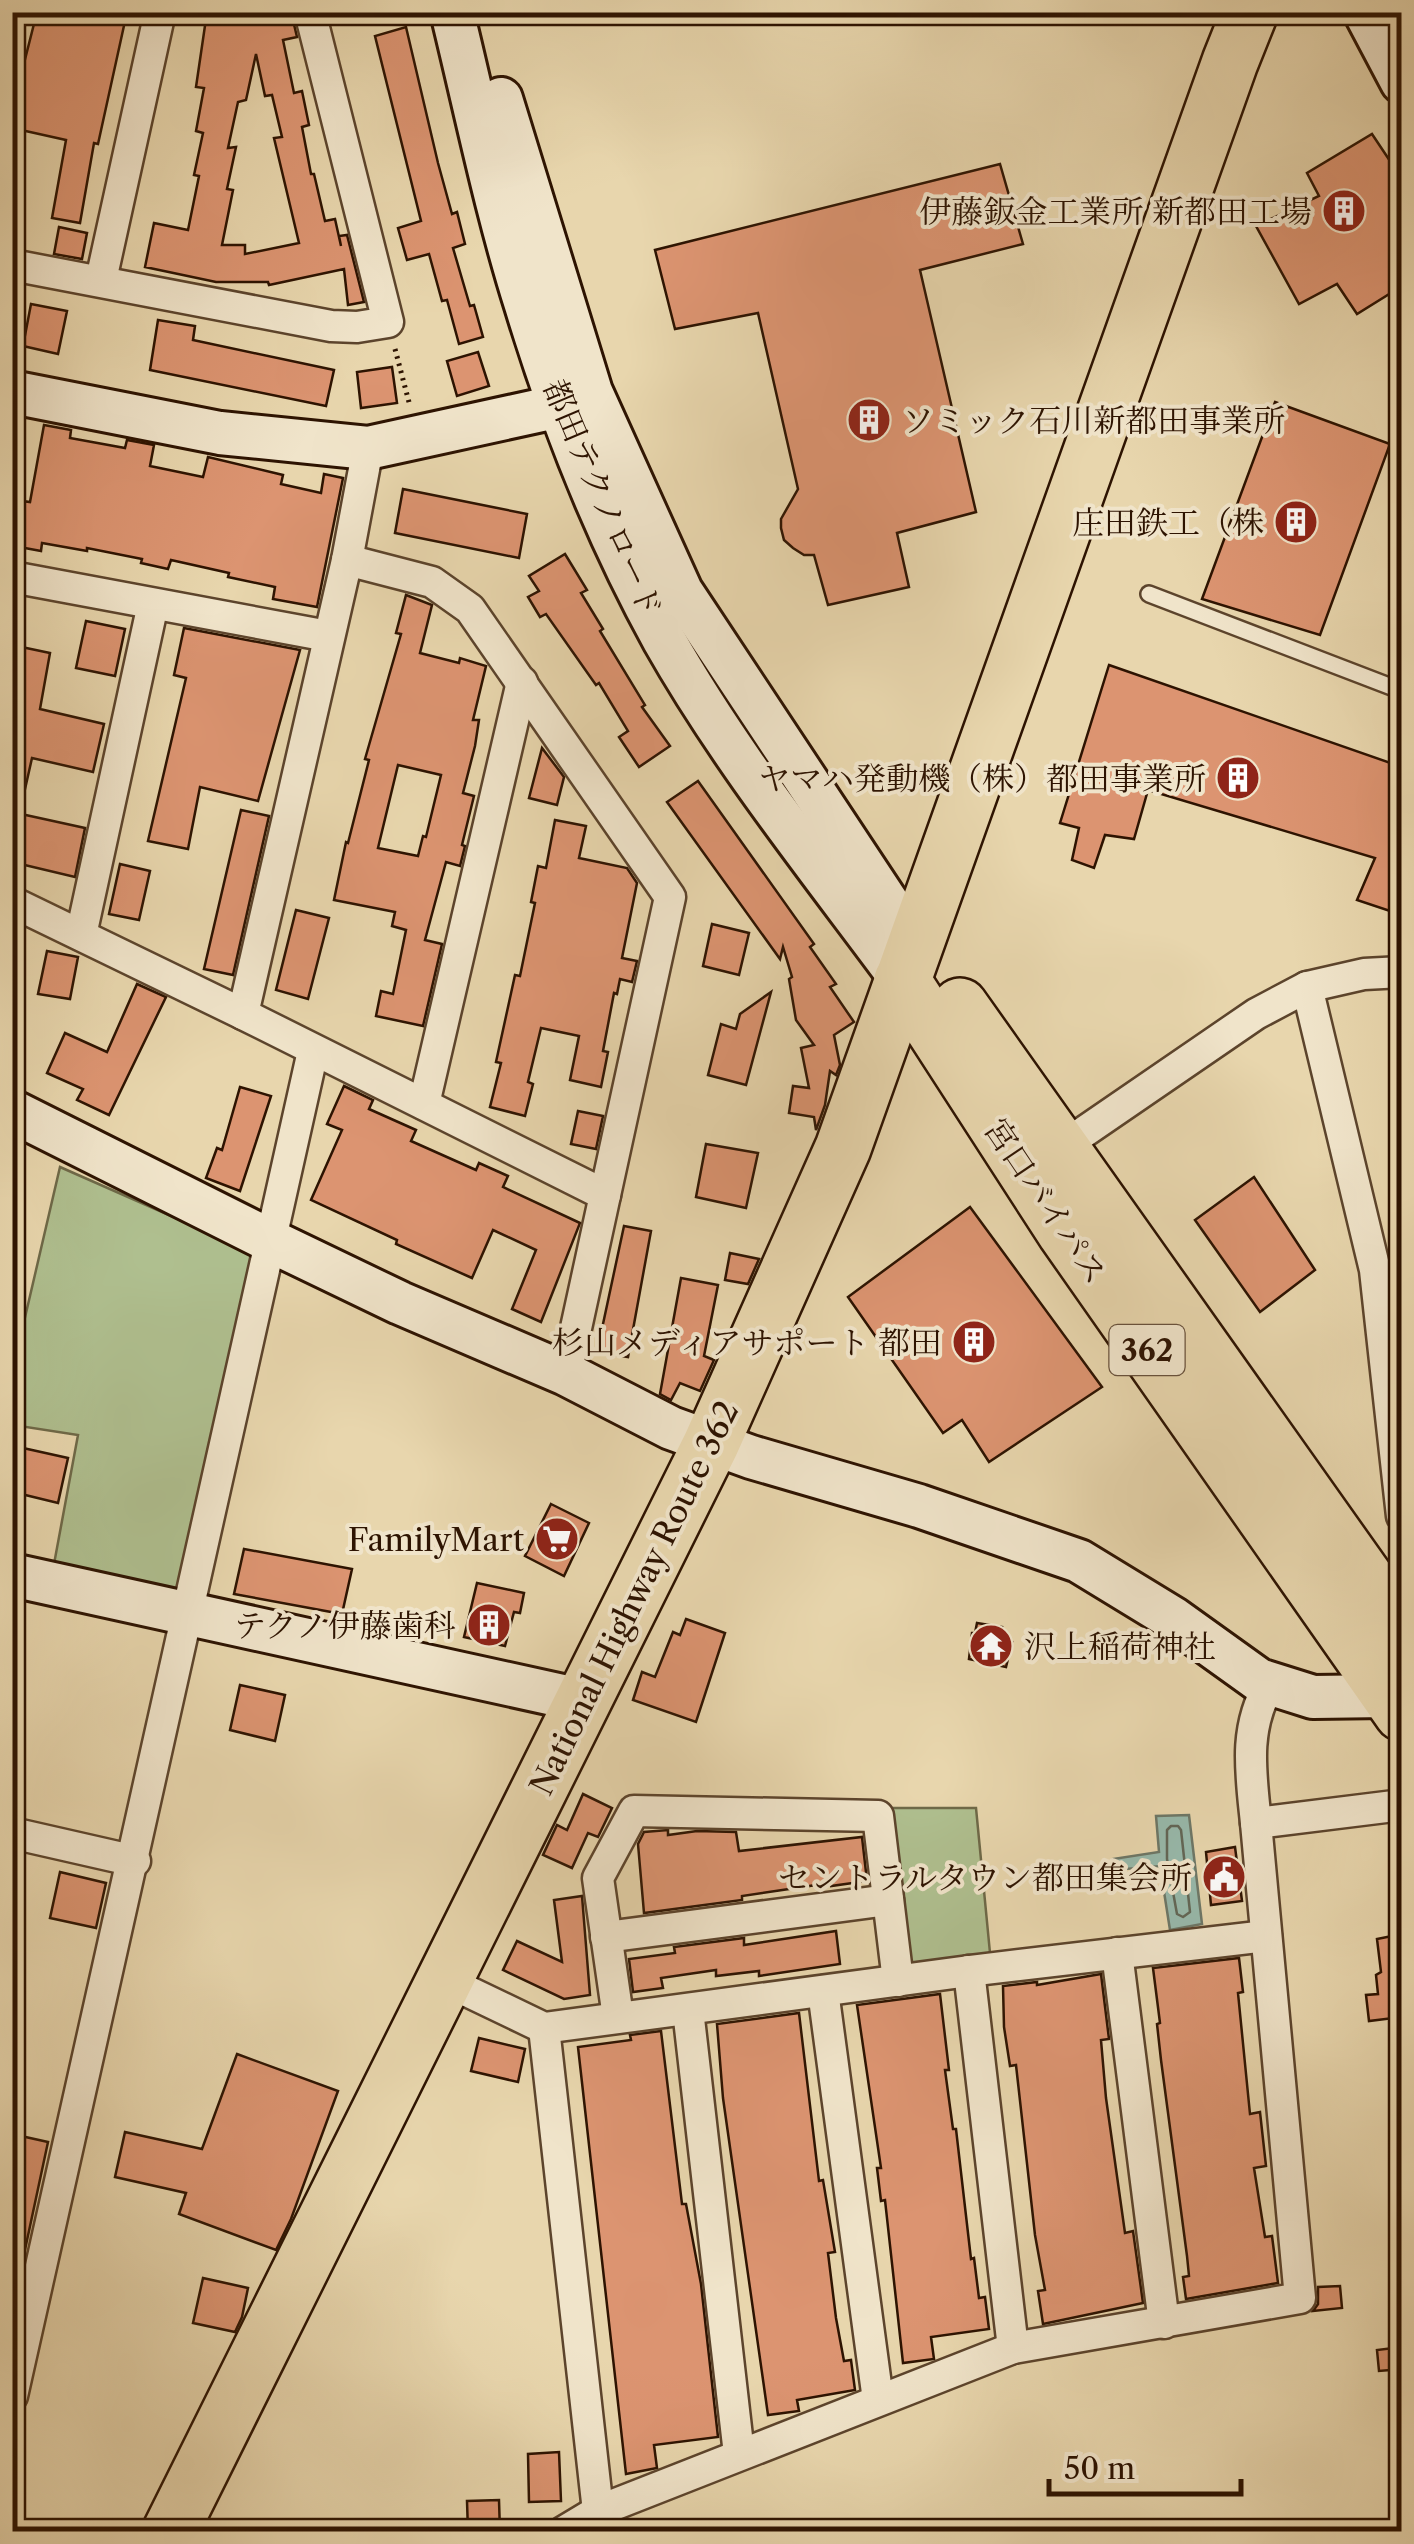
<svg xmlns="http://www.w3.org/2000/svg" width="1414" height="2544" font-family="'Libre Caslon Text','Noto Serif JP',serif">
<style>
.green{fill:#afbf8f;stroke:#6e6948;stroke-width:2.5}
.water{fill:#97b9ab;stroke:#6d7767;stroke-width:2.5}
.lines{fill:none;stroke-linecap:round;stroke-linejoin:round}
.shore{stroke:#626656;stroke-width:2.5}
.building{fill:#dc9471;stroke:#2d1301;stroke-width:2.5;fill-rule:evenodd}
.lane-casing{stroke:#5c442c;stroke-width:20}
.street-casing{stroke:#5c442c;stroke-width:35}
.secondary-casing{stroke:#2d1301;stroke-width:48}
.highway-casing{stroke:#2d1301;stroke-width:60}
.path{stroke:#2d1301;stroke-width:5;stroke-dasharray:2.5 5;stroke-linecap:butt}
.lane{stroke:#f0e4ca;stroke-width:15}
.street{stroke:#f0e4ca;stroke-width:30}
.secondary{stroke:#f0e4ca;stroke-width:42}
.highway{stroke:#e8d6ad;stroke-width:55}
.labels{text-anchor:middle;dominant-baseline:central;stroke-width:8;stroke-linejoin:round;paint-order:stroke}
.shield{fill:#f0e4ca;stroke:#68523d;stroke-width:2.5}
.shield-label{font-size:30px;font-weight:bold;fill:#2d1301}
.poi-label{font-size:32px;fill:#2d1301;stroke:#f0e4ca;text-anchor:end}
.street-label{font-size:32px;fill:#2d1301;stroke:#f0e4ca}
</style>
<rect width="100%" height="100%" fill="#e8d6ad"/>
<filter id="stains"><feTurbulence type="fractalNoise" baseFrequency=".002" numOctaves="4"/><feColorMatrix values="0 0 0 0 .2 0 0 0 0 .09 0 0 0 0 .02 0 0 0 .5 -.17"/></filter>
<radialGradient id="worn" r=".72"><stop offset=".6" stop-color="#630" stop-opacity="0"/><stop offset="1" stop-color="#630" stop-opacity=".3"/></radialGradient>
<g class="green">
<path d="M60,1167l186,82 9,14 -72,321 -6,7 -123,-27 24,-129 -65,-10v-56z"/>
<path d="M891,1808h85l14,145 -82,12z"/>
</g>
<path class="water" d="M1189,1815l13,109 -32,6 -10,-64 -46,4 -1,-11 46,-7 -3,-36z"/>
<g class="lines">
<path class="shore" d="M1171,1826h7l3,4 9,82 -7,5 -6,-3 -10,-55v-29z"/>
</g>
<g class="building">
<path d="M37,12h90l-29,132 -4,-1 -14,80 -28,-5 14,-78 -54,-12v-34l4,1z"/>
<path d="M207,12h78l1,5 6,-1 5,21 -14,3 11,53 8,-2 7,34 -7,2 9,47h3l11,47 10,-2 6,27 -2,-10 8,-1 17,67 -16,3 -4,-36 -75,16 -1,-3h-52l-71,-15 9,-44 34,7 11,-54 -5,-1 9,-42 -7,-2 8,-43 -8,-1zM256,54l9,42 7,-1 10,42 -8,1 25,105 -54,11v-9h-23l11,-55 -6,-1 9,-42 -8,1 10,-46 8,-2z"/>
<path d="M406,27l32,136 14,51 5,-2 8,32 -12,4 17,58 4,-1 9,32 -24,7 -12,-44 -5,1 -13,-47 -22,6 -9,-32 23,-7 -46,-185z"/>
<path d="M1372,134l30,45v107l-45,28 -20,-30 -38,20 -43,-78 63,-30 -12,-23z"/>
<path d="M1000,164l23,80 -103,26 56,242 -79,21 12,54 -81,18 -14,-50h-10l-11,-7 -9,-8 -3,-12v-9l17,-30 -40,-176 -83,16 -20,-79z"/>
<path d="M59,227l28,6 -5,26 -28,-5z"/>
<path d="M31,304l36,7 -9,43 -35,-8z"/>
<path d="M158,320l37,6 -2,14 141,30 -8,36 -176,-36z"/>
<path d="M478,352l11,34 -32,10 -10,-35z"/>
<path d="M392,367l5,36 -36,5 -4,-36z"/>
<path d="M1275,402l115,42 -70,191 -118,-36z"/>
<path d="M44,425l27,5 -1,8 55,10 2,-8 27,5 -4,21 53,11 5,-20 75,18 -2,9 40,9 3,-19 19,4 -26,129 -44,-8 2,-12 -47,-10 1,-4 -58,-13 -3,9 -27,-6 1,-4 -55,-11v3l-45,-8 -1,8 -27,-5 8,-45 8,1z"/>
<path d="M403,489l124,25 -8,44 -124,-25z"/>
<path d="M565,554l22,36 -6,3 22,36 -3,2 45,74 -3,2 28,39 -31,21 -20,-30 9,-6 -29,-48 -3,2 -50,-71 -6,3 -12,-20 11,-6 -10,-15z"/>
<path d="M406,595l26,10 -12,48 39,10 1,-5 26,8 -13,54h6l-4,26 -12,47 11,3 -12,49 3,1 -5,20 -14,-4 -21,78 17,4 -19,82 -47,-10 5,-25 12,3 13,-64 -14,-4 3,-14 -61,-12 12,-58 2,1 21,-83 -4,-1 36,-125 -5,-1zM398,765l43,10 -15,62 -3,-1 -5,20 -40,-8z"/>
<path d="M86,621l39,8 -10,47 -39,-8z"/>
<path d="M184,628l116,22 -42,151 -58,-14 -12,62 -40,-8 38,-163 -12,-3z"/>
<path d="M12,645l38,8 -10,56 64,15 -11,48 -61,-14 -11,49 -9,-1z"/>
<path d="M1109,665l293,102v148l-45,-15 18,-42 -227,-68 -14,49 -29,-4 -11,33 -22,-8 7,-32 -19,-5z"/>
<path d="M542,748l22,29 -7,28 -28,-7z"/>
<path d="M698,781l116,163 -4,3 26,37 -6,3 24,35 -20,13 6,30 -4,10 -6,-4 -5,34 -9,25 -2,-13 -25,-4 4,-27 16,2 -8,-40 13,-3 -18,-25 -7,-41 3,-2 -9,-30 -3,12 -113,-157z"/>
<path d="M241,810l28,6 -36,159 -29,-6z"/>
<path d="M12,812l73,16 -10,49 -63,-15z"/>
<path d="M555,820l31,6 -7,32 48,10 10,15 -15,75 15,3 -5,21 -12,-3 -3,15 -3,-1 -11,58 5,1 -7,35 -31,-7 9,-44 -38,-8 -13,54 5,2 -8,32 -35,-9 11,-44 -5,-1 19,-87 5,1 15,-73 -4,-1 7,-36 8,2z"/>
<path d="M120,864l30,7 -11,49 -30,-6z"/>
<path d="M296,910l33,8 -21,81 -32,-9z"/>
<path d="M712,924l37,9 -10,42 -36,-9z"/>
<path d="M47,951l31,6 -8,42 -32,-5z"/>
<path d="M137,984l29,13 -57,118 -32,-15 6,-11 -36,-16 18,-40 42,19z"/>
<path d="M771,992l-25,93 -38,-10 13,-51 15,5 4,-15z"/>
<path d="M344,1086l29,14 -4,9 47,21 -5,11 65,29 3,-7 29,13 -5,11 77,36 -39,99 -29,-13 24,-59 -43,-20 -21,48 -76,-34 1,-4 -86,-40 31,-70 -15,-6z"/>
<path d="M240,1087l31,9 -31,95 -34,-13 11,-30 5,2z"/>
<path d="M578,1111l25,5 -7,33 -25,-5z"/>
<path d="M706,1144l52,9 -12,55 -50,-11z"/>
<path d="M1254,1177l61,93 -55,42 -65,-92z"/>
<path d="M970,1207l132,180 -113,75 -27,-42 -19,13 -95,-136z"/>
<path d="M624,1226l27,5 -23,126 -31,-5z"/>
<path d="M730,1253l29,6 -11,25 -23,-4z"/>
<path d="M681,1278l37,7 -14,71 10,4 -14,31 -20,-8 -9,17 -11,-6z"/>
<path d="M23,1448l45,10 -10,45 -45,-11z"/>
<path d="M551,1504l38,19 -25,53 -39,-20z"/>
<path d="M244,1549l108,20 -10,45 -108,-20z"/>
<path d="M477,1583l47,10 -4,20 -6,-1 -9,34 -41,-9z"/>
<path d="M686,1619l39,14 -29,89 -63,-22 9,-28 13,5 18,-45 7,3z"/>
<path d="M977,1623l25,4 -2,12 12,3 -6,25 -37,-8 3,-26h3z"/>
<path d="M240,1685l45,10 -10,46 -45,-11z"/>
<path d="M583,1794l29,14 -14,29 -10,-4 -16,35 -29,-13 14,-30 10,5z"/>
<path d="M668,1830v5l29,-4 39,1 3,19 123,-14 5,44 -36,5 -1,-3 -88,13v4l-98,13 -6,-69 6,-12z"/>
<path d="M1235,1847l7,54 -31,4 -5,-53z"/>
<path d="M60,1872l46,11 -10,45 -46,-10z"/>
<path d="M582,1896l8,99 -26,4 -61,-29 14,-29 45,21 -8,-62z"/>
<path d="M836,1931l4,33 -81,12v-5l-43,5v-6l-55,8 2,10 -30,4 -4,-33 46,-6 -1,-6 70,-9v7z"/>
<path d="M1402,1934v83l-33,4 -3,-26 12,-1 -2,-19 5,-3 -4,-33z"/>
<path d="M1239,1958l4,34 -5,1 12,121 10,-2 6,54 -12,2 11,69 7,-1 6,47 -92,16 -3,-22 6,-1 -2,-20 -26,-196 -4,-36 3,-1 -7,-55z"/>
<path d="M1101,1974l8,65 -8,1 5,58 19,135 8,-2 10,72 -100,21 -5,-33 7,-1 -10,-55 -19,-170 -6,1 -6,-39 -1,-41 34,-4v3z"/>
<path d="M940,1994l9,76h-4l8,59h3l15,130 3,-1 5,40 6,-1 4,32 -58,8 3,22 -31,4 -18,-163 -4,1 -4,-33h4l-24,-163z"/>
<path d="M799,2013l20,168 4,-1 12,72 -7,1 8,65 8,43 7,-1 4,30 -58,10 2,11 -31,4 -45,-317 -6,-74z"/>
<path d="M661,2031l21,173h4l15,80 17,153 -64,8 3,23 -31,6 -48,-427 53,-7 -1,-5z"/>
<path d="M479,2038l46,11 -7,33 -47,-11z"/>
<path d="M237,2054l101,37 -47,128 -15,31 -97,-36 7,-21 -71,-16 10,-45 77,17z"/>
<path d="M12,2134l36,8 -31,145 -5,-1z"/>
<path d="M203,2278l45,10 -6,29 -7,15 -42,-9z"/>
<path d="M1340,2286l2,22 -29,3 5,-7v-17z"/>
<path d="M1402,2347v22l-23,2 -2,-21z"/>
<path d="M559,2452l2,49 -32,1 -1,-48z"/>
<path d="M499,2500l1,32h-32l-1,-31z"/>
</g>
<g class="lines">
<defs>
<path id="lane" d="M1149,594l253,97"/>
<g id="street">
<path d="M12,265l319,61 26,1 31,-5 -78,-310"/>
<path d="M101,280l59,-268"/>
<path d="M368,448l-21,112 -104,454 362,181 -39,179"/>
<path d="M347,560l85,22 38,27 200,288 -65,298"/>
<path d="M12,577l316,59"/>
<path d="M12,902l231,112"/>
<path d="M81,935l72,-331"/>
<path d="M1307,987l68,283 27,246"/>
<path d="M424,1104l98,-422"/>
<path d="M1062,1147l194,-133 51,-27 57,-13 38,-2"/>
<path d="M1256,1823c-5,-49 -13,-95 14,-139"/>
<path d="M12,1833l123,28"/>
<path d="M606,1937l282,-37"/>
<path d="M1117,1953l47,370"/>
<path d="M969,1971l44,377"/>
<path d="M444,1980l100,48 425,-57 297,-35"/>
<path d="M823,1991l55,409"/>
<path d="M688,2010l51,444"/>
<path d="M618,2017l-20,-139 36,-67 244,5 20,165"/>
<path d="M544,2028l54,483"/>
<path d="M12,2396l301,-1345"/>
<path d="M563,2532l35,-21 415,-163 287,-50 -44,-475 146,-18"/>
</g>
<g id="secondary">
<path d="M452,12c24,98 44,198 74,293 35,115 80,230 138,335 68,120 156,229 238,340"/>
<path d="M1365,12l37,70"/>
<path d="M501,99l90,293 90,199 233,352"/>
<path d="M12,392l208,41 148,15 192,-42"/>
<path d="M12,1111l259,130 129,62 166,71 105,54 80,29 168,49 160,55 95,58 85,61 54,17 74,-1"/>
<path d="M12,1575l573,126"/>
</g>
<g id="highway">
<path d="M902,980l163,252 337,481"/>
<path d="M960,1006l442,624"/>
<path d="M170,2532l541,-1088 132,-296 387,-1086 20,-50"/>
</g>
</defs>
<use href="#lane" class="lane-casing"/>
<use href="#street" class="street-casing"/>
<use href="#secondary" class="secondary-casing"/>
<use href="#highway" class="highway-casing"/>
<path class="path" d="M395,349l15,57"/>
<use href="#lane" class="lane"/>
<use href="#street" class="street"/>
<use href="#secondary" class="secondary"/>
<use href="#highway" class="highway"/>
</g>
<defs>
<symbol id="building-disc" viewBox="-11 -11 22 22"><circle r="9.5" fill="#8f2418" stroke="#f0e4ca"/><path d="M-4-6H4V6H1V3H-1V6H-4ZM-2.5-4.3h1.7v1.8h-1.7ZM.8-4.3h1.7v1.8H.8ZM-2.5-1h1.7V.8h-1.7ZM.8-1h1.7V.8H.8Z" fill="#fff"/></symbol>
<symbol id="supermarket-disc" viewBox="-11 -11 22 22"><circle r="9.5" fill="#8f2418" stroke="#f0e4ca"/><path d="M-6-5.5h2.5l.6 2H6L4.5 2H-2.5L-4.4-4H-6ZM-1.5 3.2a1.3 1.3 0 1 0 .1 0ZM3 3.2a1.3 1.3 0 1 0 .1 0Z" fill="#fff"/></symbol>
<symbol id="temple-disc" viewBox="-11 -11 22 22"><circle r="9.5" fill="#8f2418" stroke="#f0e4ca"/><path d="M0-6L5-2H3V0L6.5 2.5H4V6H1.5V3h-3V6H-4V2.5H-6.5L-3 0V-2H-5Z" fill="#fff"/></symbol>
<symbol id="civic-disc" viewBox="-11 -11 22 22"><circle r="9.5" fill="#8f2418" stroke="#f0e4ca"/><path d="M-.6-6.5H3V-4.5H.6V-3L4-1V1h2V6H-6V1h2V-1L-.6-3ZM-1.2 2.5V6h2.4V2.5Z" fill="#fff"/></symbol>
</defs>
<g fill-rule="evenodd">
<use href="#building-disc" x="1319" y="186" width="50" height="50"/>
<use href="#building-disc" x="844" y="395" width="50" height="50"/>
<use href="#building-disc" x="1271" y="497" width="50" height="50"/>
<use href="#building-disc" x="1213" y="753" width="50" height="50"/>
<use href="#building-disc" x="949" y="1317" width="50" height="50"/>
<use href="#supermarket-disc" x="532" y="1514" width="50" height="50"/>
<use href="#building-disc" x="464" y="1600" width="50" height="50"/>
<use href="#temple-disc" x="966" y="1621" width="50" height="50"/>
<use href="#civic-disc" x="1199" y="1852" width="50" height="50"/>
</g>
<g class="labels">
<rect class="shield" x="1109.5" y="1325" width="75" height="50" rx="8"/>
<g class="shield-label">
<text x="1147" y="1350">362</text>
</g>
<g class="poi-label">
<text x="1312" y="211">伊藤鈑金工業所 新都田工場</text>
<text x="902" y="420" text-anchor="start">ソミック石川新都田事業所</text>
<text x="1264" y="522">庄田鉄工（株</text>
<text x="1206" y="778">ヤマハ発動機（株）都田事業所</text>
<text x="942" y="1342">杉山メディアサポート 都田</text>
<text x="524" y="1539">FamilyMart</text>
<text x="456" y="1625">テクノ伊藤歯科</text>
<text x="1024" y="1646" text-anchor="start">沢上稲荷神社</text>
<text x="1192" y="1877">セントラルタウン都田集会所</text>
</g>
<g class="street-label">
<text transform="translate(603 498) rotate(67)">都田テクノロード</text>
<text transform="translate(1046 1201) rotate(56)">宮口バイパス</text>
<text transform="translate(634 1598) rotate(-64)">National Highway Route 362</text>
</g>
</g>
<rect width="1414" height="2544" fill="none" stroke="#e8d6ad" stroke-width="50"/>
<rect x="15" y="15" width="1384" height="2514" fill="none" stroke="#2d1301" stroke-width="5"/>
<rect x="25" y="25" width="1364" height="2494" fill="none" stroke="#2d1301" stroke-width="2.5"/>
<path d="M1049 2479v15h192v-15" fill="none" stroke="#2d1301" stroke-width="5"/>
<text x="1064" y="2479" font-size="30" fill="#2d1301" stroke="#f0e4ca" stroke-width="8" paint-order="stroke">50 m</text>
<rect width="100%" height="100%" filter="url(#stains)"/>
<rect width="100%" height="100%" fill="url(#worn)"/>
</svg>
